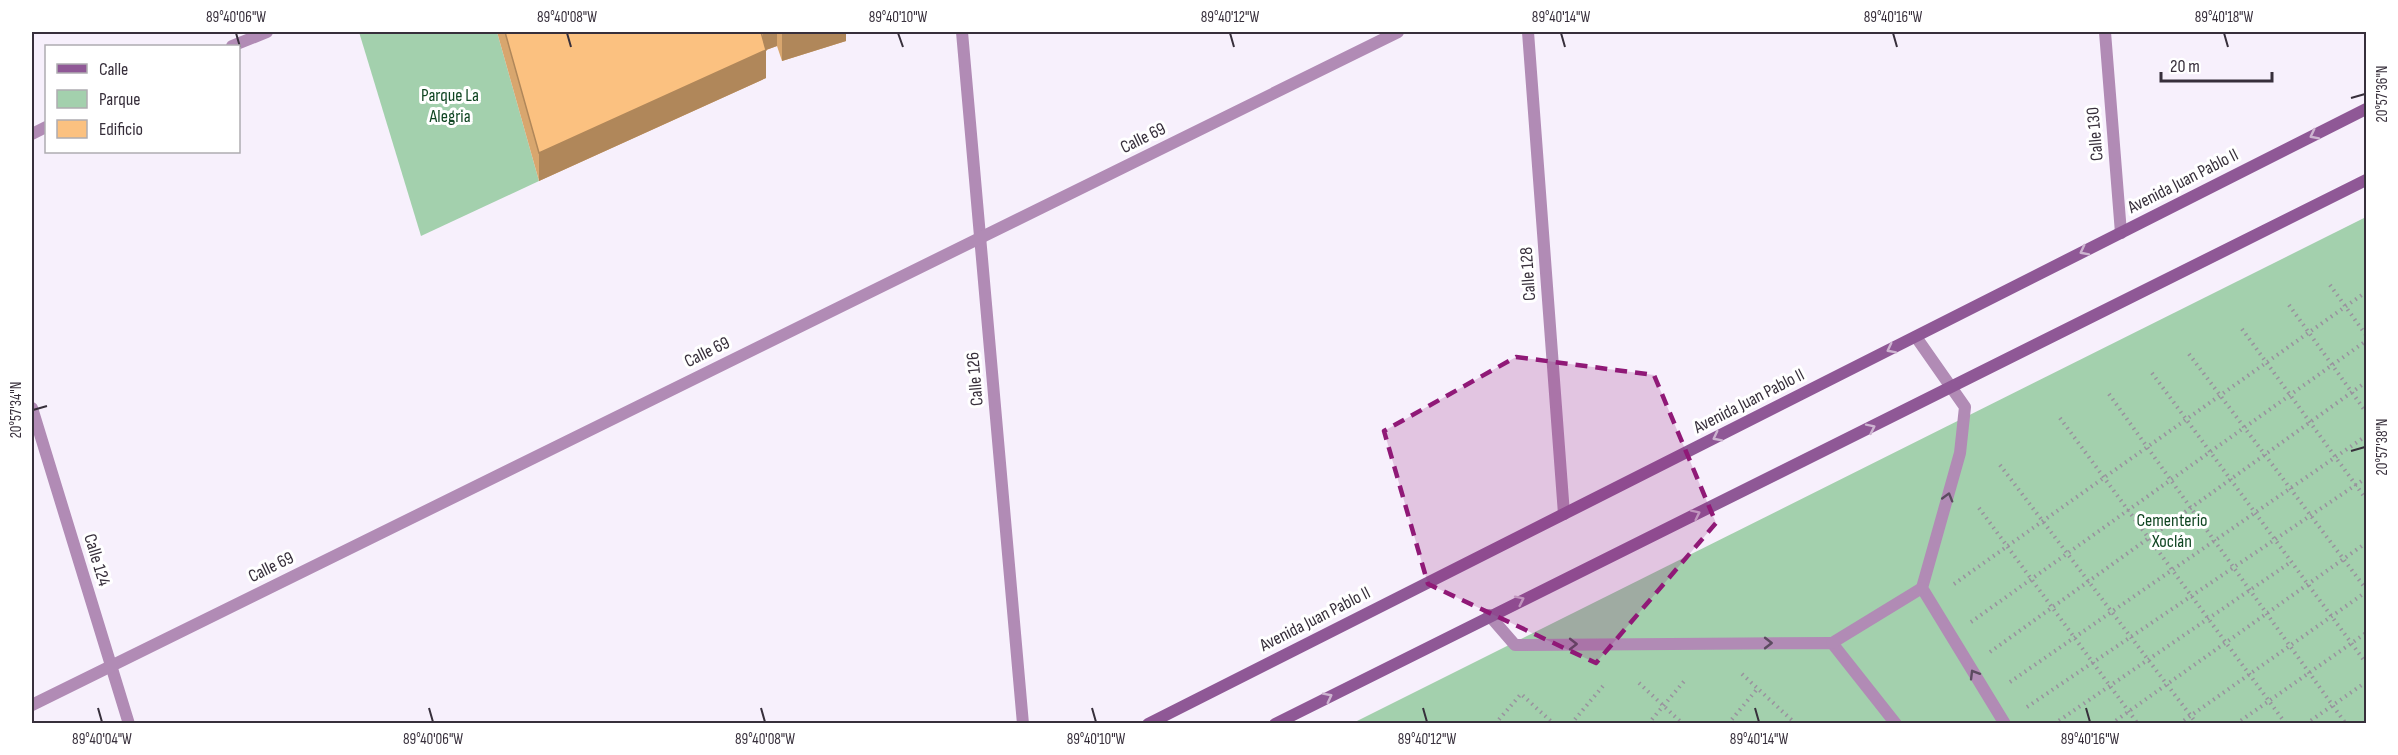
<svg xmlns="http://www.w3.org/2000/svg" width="2398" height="755" font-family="'Sofia Sans Condensed',sans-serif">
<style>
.green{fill:#a3d0ad}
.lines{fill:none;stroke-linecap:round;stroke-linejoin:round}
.path{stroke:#99929e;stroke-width:4;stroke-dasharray:1.5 4.5;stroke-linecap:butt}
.service{stroke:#b18bb5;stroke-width:12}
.minor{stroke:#b18bb5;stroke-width:12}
.secondary{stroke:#8f5896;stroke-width:12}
.wall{fill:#d8a66e}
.shaded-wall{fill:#b0875a}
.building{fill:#fbc180;stroke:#b0875a;stroke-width:1.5}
.oneway{stroke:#cdb4d0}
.oneway2{stroke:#5c4b60}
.marked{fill:#901977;fill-opacity:0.2;stroke:#901977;stroke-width:4.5;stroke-dasharray:12 8;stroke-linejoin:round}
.ticks{fill:none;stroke:#372f3b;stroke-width:2}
.labels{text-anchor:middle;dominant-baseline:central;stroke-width:6;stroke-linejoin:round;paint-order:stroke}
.park-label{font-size:18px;fill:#114623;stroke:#fff}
.street-label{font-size:18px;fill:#372f3b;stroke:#fff}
.neatline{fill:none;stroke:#372f3b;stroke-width:2}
.ticks-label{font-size:15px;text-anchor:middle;fill:#372f3b}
</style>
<rect width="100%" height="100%" fill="#f7f0fc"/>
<g class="green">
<path d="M359,32h138l42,149 -118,55z"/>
<path d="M2366,217v506h-1013z"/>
</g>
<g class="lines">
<g class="path">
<path d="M2330,285l36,50"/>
<path d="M2289,305l77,107"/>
<path d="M2242,329l124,170"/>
<path d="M2189,354l177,235"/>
<path d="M2152,373l214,290"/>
<path d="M2109,394l237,330"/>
<path d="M2060,418l226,306"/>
<path d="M2000,465l197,259"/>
<path d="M1979,508l159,216"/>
<path d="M1954,584l412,-292"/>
<path d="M1971,622l395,-281"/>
<path d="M1990,652l376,-270"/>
<path d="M1742,674l54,50"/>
<path d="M2010,682l356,-246"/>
<path d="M1639,683l44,41"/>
<path d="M2027,707l339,-229"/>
<path d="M1495,724l26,-30 33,30"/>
<path d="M1571,724l32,-38"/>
<path d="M1648,724l38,-45"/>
<path d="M1728,724l30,-36"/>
<path d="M2054,724l237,-162"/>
<path d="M2111,724l255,-181"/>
<path d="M2179,724l187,-132"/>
<path d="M2236,724l130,-91"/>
<path d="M2306,724l60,-42"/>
</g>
<g class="service">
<path d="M1916,337l49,70 -5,46 -38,135 83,136"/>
<path d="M1489,615l26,30 317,-2 64,81"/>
<path d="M1832,643l90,-55"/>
</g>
<g class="minor">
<path d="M962,32l61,692"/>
<path d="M1528,32l36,482"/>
<path d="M2105,32l16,201"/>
<path d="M232,46l35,-14"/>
<path d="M32,134l14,-7"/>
<path d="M32,408l97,316"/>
<path d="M32,705l1366,-673"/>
</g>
<g class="secondary">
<path d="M1148,724l1218,-615"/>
<path d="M1275,724l1091,-544"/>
</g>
</g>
<path class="wall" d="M497,32h349v9l-64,20 -5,-15 -11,4v28l-227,103z"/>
<g class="shaded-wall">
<path d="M763,32h14v14l-11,4v28l-227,103v-28l224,-102z"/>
<path d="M782,32h64v9l-64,20z"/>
</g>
<path class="building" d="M505,32h256l5,18 -227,103z"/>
<defs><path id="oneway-chevron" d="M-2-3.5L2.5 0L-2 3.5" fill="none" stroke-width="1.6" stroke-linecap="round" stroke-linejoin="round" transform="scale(1.5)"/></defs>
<g class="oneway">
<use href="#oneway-chevron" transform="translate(2314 135) rotate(153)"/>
<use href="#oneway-chevron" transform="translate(2084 251) rotate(153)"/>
<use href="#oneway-chevron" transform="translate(1891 349) rotate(153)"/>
<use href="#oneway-chevron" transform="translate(1871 428) rotate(-26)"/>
<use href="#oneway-chevron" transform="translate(1717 437) rotate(153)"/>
<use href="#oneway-chevron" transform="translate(1696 514) rotate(-26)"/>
<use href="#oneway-chevron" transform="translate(1520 600) rotate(-26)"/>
<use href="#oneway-chevron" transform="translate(1328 697) rotate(-27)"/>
</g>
<g class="oneway2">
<use href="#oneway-chevron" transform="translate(1948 497) rotate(-74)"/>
<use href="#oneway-chevron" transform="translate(1768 643)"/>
<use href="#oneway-chevron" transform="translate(1573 644)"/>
<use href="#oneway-chevron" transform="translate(1974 674) rotate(-121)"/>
</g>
<path class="marked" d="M1516,357l138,18 62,148 -120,140 -168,-79 -44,-153z"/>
<path class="ticks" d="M236,33l4,14M567,33l4,14M898,33l5,14M1230,33l4,14M1561,33l4,14M1893,33l4,14M2224,33l4,14M2351,98l14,-4M33,410l14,-4M2351,451l14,-4M98,708l4,14M429,708l4,14M761,708l4,14M1092,708l4,14M1423,708l4,14M1755,708l4,14M2086,708l4,14"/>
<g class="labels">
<g class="park-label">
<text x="450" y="95">Parque La<tspan x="450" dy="21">Alegria</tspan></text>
<text x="2172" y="520">Cementerio<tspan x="2172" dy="21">Xoclán</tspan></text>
</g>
<g class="street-label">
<text transform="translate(2095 134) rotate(-95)">Calle 130</text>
<text transform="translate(1143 138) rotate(-26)">Calle 69</text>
<text transform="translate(2183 181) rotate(-27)">Avenida Juan Pablo II</text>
<text transform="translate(1528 274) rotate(-94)">Calle 128</text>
<text transform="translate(707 352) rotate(-26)">Calle 69</text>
<text transform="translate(975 379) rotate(-95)">Calle 126</text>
<text transform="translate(1749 401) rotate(-27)">Avenida Juan Pablo II</text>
<text transform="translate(97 560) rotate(73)">Calle 124</text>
<text transform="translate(271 567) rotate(-26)">Calle 69</text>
<text transform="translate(1315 619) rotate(-27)">Avenida Juan Pablo II</text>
</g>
</g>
<rect width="2398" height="755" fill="none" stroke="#ffffff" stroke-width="66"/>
<rect x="45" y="45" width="195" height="108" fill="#ffffff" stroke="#afacb1" stroke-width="1.5"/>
<rect x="57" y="64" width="30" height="9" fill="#8f5896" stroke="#afacb1" stroke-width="1.5"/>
<text x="99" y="75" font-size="18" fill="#372f3b">Calle</text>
<rect x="57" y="90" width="30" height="18" fill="#a3d0ad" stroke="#afacb1" stroke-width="1.5"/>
<text x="99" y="105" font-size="18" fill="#372f3b">Parque</text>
<rect x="57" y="120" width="30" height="18" fill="#fbc180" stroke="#afacb1" stroke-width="1.5"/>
<text x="99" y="135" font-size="18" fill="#372f3b">Edificio</text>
<path d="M2161 72v9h111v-9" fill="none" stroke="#372f3b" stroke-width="3"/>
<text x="2170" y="72" font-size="18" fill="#372f3b" stroke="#ffffff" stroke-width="4.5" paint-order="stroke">20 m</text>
<rect x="33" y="33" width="2332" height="689" class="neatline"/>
<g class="ticks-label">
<text x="236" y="22">89°40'06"W</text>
<text x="567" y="22">89°40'08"W</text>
<text x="898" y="22">89°40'10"W</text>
<text x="1230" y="22">89°40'12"W</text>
<text x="1561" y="22">89°40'14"W</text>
<text x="1893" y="22">89°40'16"W</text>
<text x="2224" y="22">89°40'18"W</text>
<text transform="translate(2382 94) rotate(-90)" y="5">20°57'36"N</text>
<text transform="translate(16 410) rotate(-90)" y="5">20°57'34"N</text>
<text transform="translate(2382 447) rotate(-90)" y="5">20°57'38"N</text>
<text x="102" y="744">89°40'04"W</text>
<text x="433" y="744">89°40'06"W</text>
<text x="765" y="744">89°40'08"W</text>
<text x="1096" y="744">89°40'10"W</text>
<text x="1427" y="744">89°40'12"W</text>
<text x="1759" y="744">89°40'14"W</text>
<text x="2090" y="744">89°40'16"W</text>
</g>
</svg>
